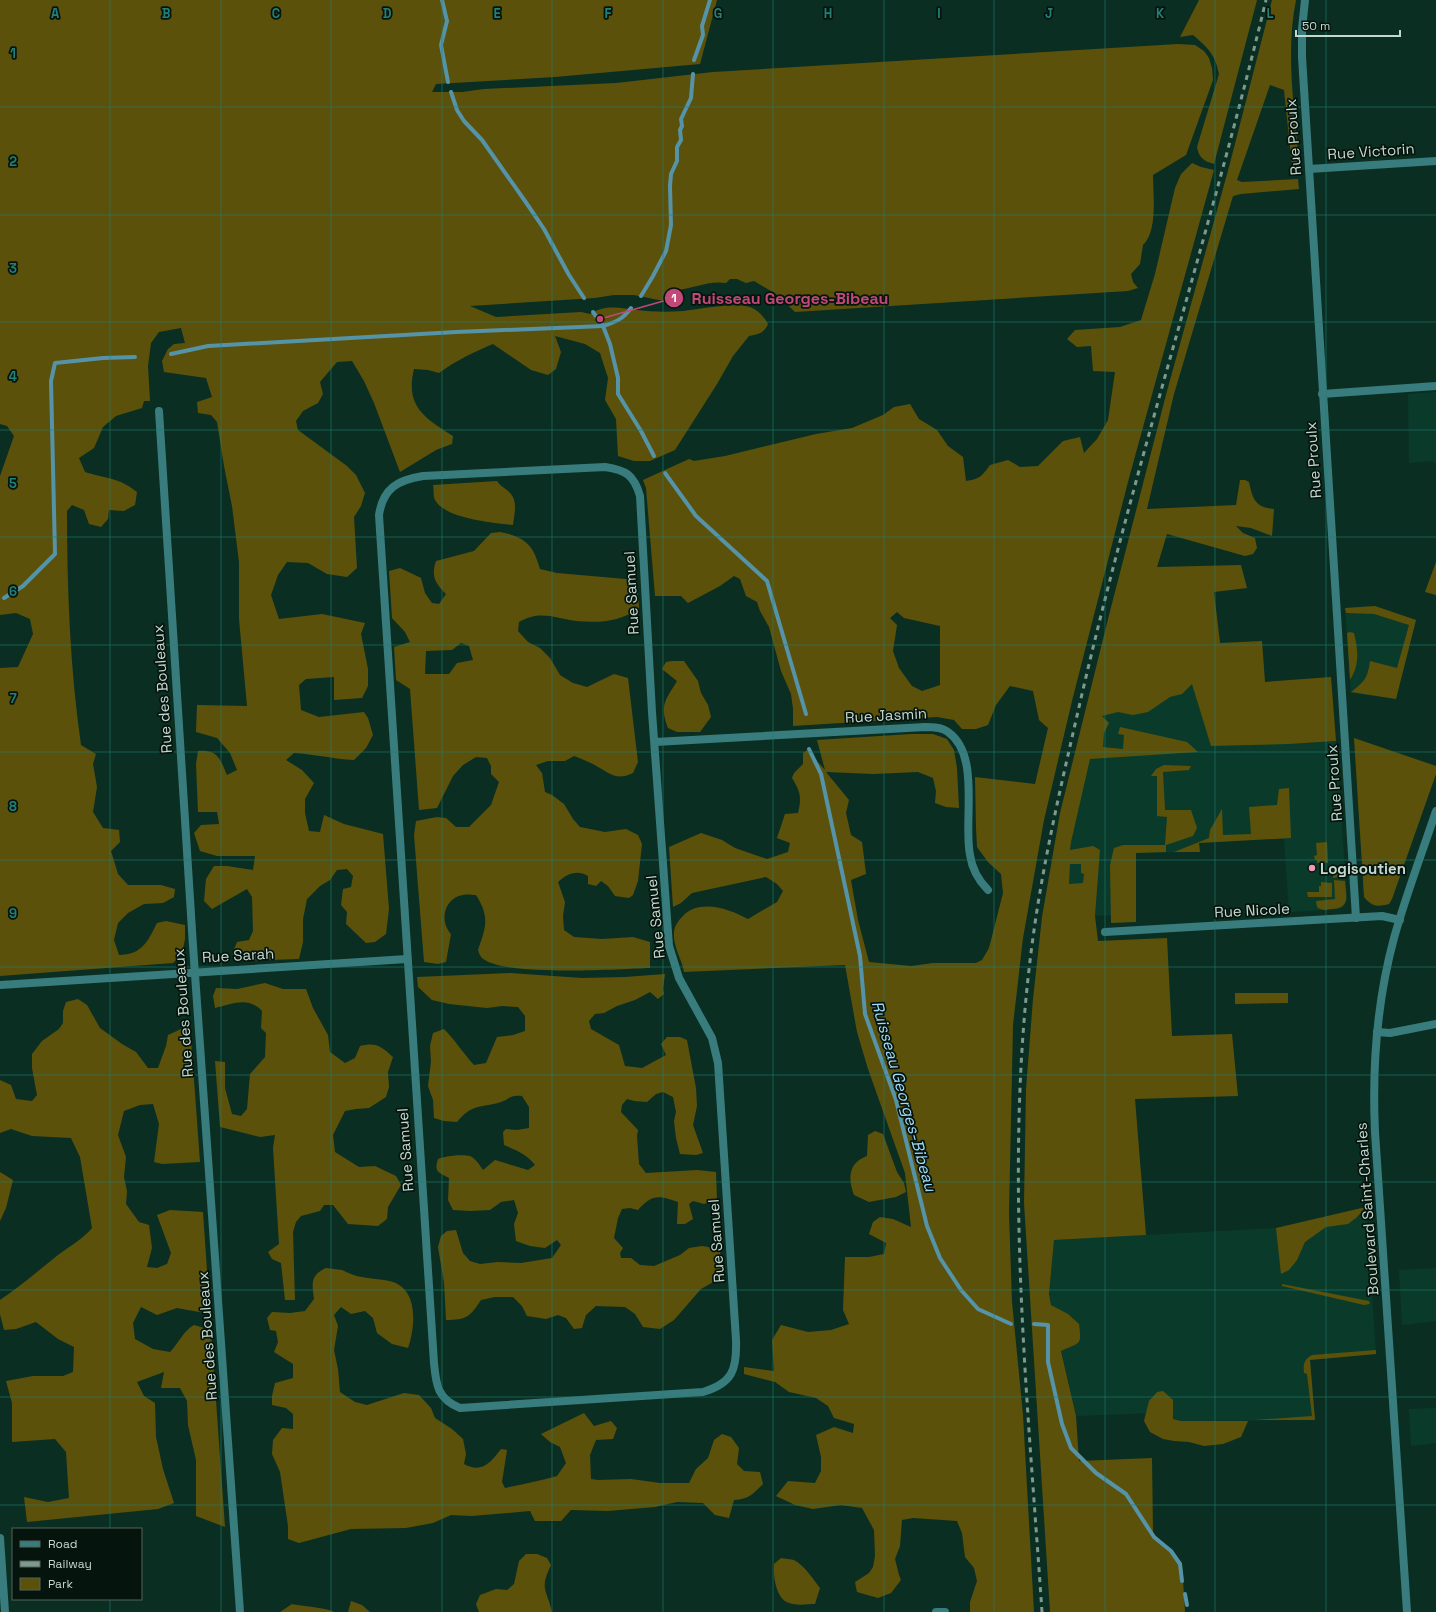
<svg xmlns="http://www.w3.org/2000/svg" width="1436" height="1612" font-family="'Space Grotesk',sans-serif">
<style>
.built{fill:#0a3b2a}
.green{fill:#5c510a;fill-rule:evenodd}
.lines{fill:none;stroke-linecap:round;stroke-linejoin:round}
.stream{stroke:#5593a8;stroke-width:4}
.minor{stroke:#397c7e;stroke-width:8}
.tertiary{stroke:#397c7e;stroke-width:8}
.rail{stroke:#7f998f;stroke-width:3;stroke-dasharray:5 5;stroke-linecap:butt}
.grid{fill:none;stroke:#218078;stroke-width:1;stroke-opacity:0.55}
.poi-dot{fill:#f19ab3;stroke:#06140e;stroke-width:1.5}
.labels{text-anchor:middle;dominant-baseline:central;stroke-width:3.5;stroke-linejoin:round;paint-order:stroke}
.street-label{font-size:15px;fill:#c4d8cf;stroke:#06140e}
.poi-label{font-size:15px;font-weight:bold;fill:#c4d8cf;stroke:#06140e;text-anchor:start}
.water-label{font-size:16px;font-style:italic;fill:#9fdaf8;stroke:#06140e}
.grid-label{font-size:13px;text-anchor:middle;font-weight:bold;fill:#218078;stroke:#06140e;stroke-width:3.5;stroke-linejoin:round;paint-order:stroke}
.leader{fill:none;stroke:#c24878;stroke-width:1.5}
.callout-dot{fill:#c24878;stroke:#06140e;stroke-width:1.5}
.mark-label{font-size:12px;text-anchor:middle;font-weight:bold;fill:#fff}
.callout-label{font-size:16px;text-anchor:middle;font-weight:bold;fill:#c24878;stroke:#06140e;stroke-width:3.5;stroke-linejoin:round;paint-order:stroke}
</style>
<rect width="100%" height="100%" fill="#0a2f22"/>
<g class="built">
<path d="M1436,392v71l-4,-2 -23,2 -1,-69z"/>
<path d="M1375,606l41,14 -20,79 -45,-6 -6,-85z"/>
<path d="M1102,684h90l97,60 47,-3 11,159 -4,7 -3,2 -51,3 -5,-74 -85,5 1,9 -64,1v61l-86,4z"/>
<path d="M1366,1207l10,147 -66,6 5,60 -134,1 -24,-8 -81,3 -27,-122 5,-54 222,-12z"/>
<path d="M1436,1268v53l-34,4 -3,-55z"/>
<path d="M1436,1408v35l-25,3 -2,-37z"/>
</g>
<g class="green">
<path d="M0,0h717l-17,64 -145,13 -119,7 -4,8h30l22,-3 132,-6 97,-11 465,-28 17,1 9,6 5,7 3,10 1,12 -27,75 -33,20c0,19 5,56 -10,70l-3,19 -9,10 2,8 5,6 -10,3 -333,21 -19,-18 -22,-13 -8,2 -9,-4h-7l-4,4c-17,-3 -34,6 -50,7l-2,6 5,4 -10,2 -35,-7h-20l-19,3 -125,8 26,11 85,-5 9,2c15,-10 31,-6 47,-4 15,2 31,2 46,1 17,-2 52,-9 67,-4 8,3 14,10 18,17 -4,9 -9,10 -19,12l-16,20 -16,28 -42,66 -25,11h-16l-16,-5 -2,-37 -11,-19 3,-22 -8,-25 -15,-9 -30,-8 6,16 -5,17 -8,6 -17,-5 -38,-26c-19,8 -38,17 -54,29l-11,-3 -14,-1c-9,37 10,49 39,67l-1,8 -16,6 -36,22 -26,-69 -10,-22 -12,-20 -15,1 -17,20 3,12 -5,9 -15,8 -7,10 2,9 49,36 9,9 9,18 -4,13 -7,11 3,51 -10,9 -20,-3 -19,-11 -21,-1 -9,13 -7,20 8,24 43,-5 43,9 -4,11 7,35v17l-6,12 -28,2v-23l-28,2 -7,6 2,25 18,7 45,-5 4,6 5,17 -7,13 -12,12c-21,-1 -40,-6 -60,-7l-8,7 16,10 12,13 -9,16v14l4,18 11,1 4,-17 20,9 39,10 6,75 -3,25 -11,8 -9,1 -20,-19 1,-12 -6,-7 2,-16 8,-2 2,-11 -6,-7 -10,1 -7,10 -10,6 -13,13 -4,20v23l-4,17 -62,2 -5,-7 5,-12 12,-2 4,-9 -1,-34 -5,-8 -35,20 -8,-8 2,-22 8,-13h13l26,4 2,-14h-38l-17,-5 -6,-18 7,-8 18,-1 -2,-12h-19l-2,-48 2,-13c20,-2 22,8 29,24l10,-5 -7,-17 -13,-15 -21,-6 1,-27 50,1 -8,-87v-57l-7,-56 -8,-40 -7,-44 -6,-7 -13,-2 -1,-11 15,-5 -6,-19 -42,-6 -2,-11 6,-12 6,-5 11,-1 -4,-15 -22,4 -8,11 -3,23 2,35h-6l-2,7 -26,8 -13,11 -9,21 -15,10 6,14c22,7 33,5 52,20l-2,13 -11,6 -15,-1 -1,9 -7,8 -12,-3 -5,-14 -12,-5 -5,6c0,78 3,157 14,234l15,9 -3,10 4,23 -4,25 10,16 16,2 1,12 -9,9 7,23 10,11h33l14,4 -1,8 -11,6 -19,1 -16,9 -10,10 -4,17 5,15c23,0 29,-14 38,-32l9,-2 19,4v14l-3,15 -9,9 -173,13v-308l18,-1 15,-33 -3,-15 -14,-6 -16,2v-139l14,-40 -7,-10 -7,-2z"/>
<path d="M1199,0h58l-43,164c-10,-3 -15,-6 -17,-17l22,-73c-4,-20 -11,-26 -26,-39l-13,2z"/>
<path d="M1272,0h24c-11,54 -1,111 3,165l-7,1 -8,-76 -14,-5 -33,95 5,2 56,-3 1,10 -58,5 -8,2 -59,198 -27,115 89,-4 4,-25h5l4,2c4,18 6,25 25,27l-2,27 -21,-8 -15,-2 7,7 12,5 2,10 -4,6 -8,2 -78,-22 -10,33 84,-2 6,23 -33,4 6,51 42,-2 3,41 66,-5 5,64 -47,3 -78,2 -19,-62 -10,10 -12,3 -22,15 -15,3 -15,-3 -16,4 7,7 -5,10 -1,14 20,2 1,-14 -6,-1 2,-7 67,15 11,10 -108,7 -19,83 -1,8 23,-4 7,4 -5,66 3,25 69,-3 5,98 60,-2 6,62 -103,3 11,136 -92,5 -5,54 2,11 17,9 11,10c3,22 1,18 -18,27l15,65 3,45 73,-3 1,75 29,30 3,49h-135l-26,-409 2,-114 7,-90 9,-82 18,-104 48,-194 59,-228 62,-224zM1070,864h11v9l3,1 -1,9 -14,1z"/>
<path d="M1192,163l9,4 13,3 -85,308 -57,223 -28,119 -21,118 -10,87 -4,189 3,88 11,113 11,197h-64v-10l7,-21 -3,-13 -9,-11 -3,-24 -5,-12 -44,-3 -11,2 -2,26 -5,13 4,16 2,5 -10,13 -13,5 -21,-6 -2,-10 14,-9 4,-6 2,-11 -1,-26 -12,-22 -21,-3 -28,4 -18,-4 -19,-9 12,-15 27,2 6,-12v-14l-5,-22 18,-8 19,6 1,-9 -20,-6 -6,-12 -12,-8 -27,-6 -14,-10 -31,-8v-7l30,4 -2,-31 9,-15 27,7 23,-2 18,-6 -6,-14 2,-53h24l15,-3 2,-11 -17,-9 4,-12 7,-5 13,2 18,8 -6,-54 -37,-104 -11,-37 -12,-67 -161,7c-2,-13 -11,-25 -10,-39 0,-6 4,-12 8,-16 17,-19 47,-8 66,2l29,-17 6,-11 -6,-7 -11,-7 -74,16 -11,10 -8,4 -4,-60 32,-14 21,7 13,8 32,11 21,-7 2,-9 -13,-5 8,-24 13,-1c4,-16 2,-22 -6,-35l2,-5 9,-9v-11l4,-3 18,20 -8,-30 94,-6h22l14,5 7,11 3,18 2,40 -13,-1 -11,-4 1,-12 -3,-13 -15,-6 -45,2 -47,-2 23,28 -3,13 5,22 11,7 4,32 -15,6 7,40 11,42 42,4 22,-3h43l6,-3 7,-12 14,-55 -2,-19 -13,-12 -11,-15 -1,-19 -1,-51 60,7 13,-56 -9,-8 -6,-29 -23,-5 -14,19 -8,20 -12,4h-14l-8,-9 -17,-3 -144,9v-17l-2,-15 -10,-23 -12,-44 -9,-16 -3,-9 -11,-6 -6,-17 -6,-3 -14,10 -32,17 -7,-7h-26l-9,-108 -3,-8 46,-21 5,2 31,-5 91,-22 36,-6 31,-13 11,-8 16,-3 9,15 18,11 11,16 15,11 3,24c14,-2 16,-5 24,-16l18,-5 12,7 18,-1 25,-25 17,-4 4,16 13,-14 11,-19 7,-48 -22,-1 -2,-25 -14,1 -10,-8 8,-9 45,-3 21,-7 14,-46 20,-86 6,-14zM897,612l7,6 36,8v59l-18,6 -10,-5 -13,-18 -6,-17 4,-26 -7,-7z"/>
<path d="M497,481c5,7 9,7 14,13 7,9 3,21 2,31 -18,-2 -68,-6 -78,-25 -2,-4 -1,-11 -2,-15z"/>
<path d="M500,532c12,2 27,7 33,19 3,5 5,12 7,18l17,4 80,7 2,28c-19,14 -40,15 -63,13 -22,-3 -36,-11 -57,1l-1,9 10,11 12,6 10,10 10,17 13,8 14,4 27,-13 14,4 10,84 -5,11c-16,8 -22,1 -35,-6 -8,-5 -16,-8 -24,-11l-9,5h-17l-12,4 6,8 3,19 7,3 12,9 9,15 7,8 25,5 21,-3 12,6 4,9 -4,37 -5,14 -4,3 -14,-2 -7,-10 -7,-5 -5,5 -8,-2v-8c-11,-7 -22,-2 -30,6l7,20 -2,14 1,14 10,7 28,2 31,-2 17,5v26c-31,1 -147,9 -168,-10 -2,-2 -3,-5 -4,-8 8,-23 12,-33 -2,-55 -4,0 -9,-1 -13,0 -19,3 -24,26 -12,39l-5,28 -8,2 -14,-2 -10,-127 2,-14 21,-4 9,1 10,9h13l22,-22 8,-23 -8,-8v-8l-4,-8 -11,-1 -13,8 -10,11 -16,32 -18,2 -9,-121 -14,-9 -2,-33 16,-5 -5,-10 -13,-14 -3,-47 11,-3 21,10 4,15 7,10 7,1 7,-10c-11,-11 -15,-18 -10,-33l38,-10 17,-18zM461,643l8,3 4,14 -16,3 -8,11h-24l1,-23 26,-1z"/>
<path d="M1436,562v33l-11,-3z"/>
<path d="M1375,606l41,14 -20,79 -45,-7c13,-10 17,-14 19,-31l27,7 12,-43 -35,-11 -28,-1 -1,-5z"/>
<path d="M1350,632l4,1c4,17 6,31 -4,47l-3,-47z"/>
<path d="M672,661h12l14,20 3,12 7,12 3,12 -11,15h-23l-9,-4c-9,-24 -2,-28 9,-47l-15,-12 4,-7z"/>
<path d="M1354,738l82,28v8l-44,125 -3,5c-11,3 -17,3 -25,-7z"/>
<path d="M1164,765l27,1 -2,4 -26,2 2,38h26l6,18 -4,8 -27,9v7l-30,1v69l-25,1 -1,-58 4,-17 9,-3h42l2,-28 -10,-1v-40h-6l5,-7z"/>
<path d="M1289,788l2,50 -92,5 1,9h-26l35,-14 1,-8 12,-21 1,26 28,-1 -2,-27 28,-2 2,-16z"/>
<path d="M1327,842l1,21h-11v-3h-2l-1,-4 3,-1 -1,-12z"/>
<path d="M1339,866l5,4h-5v7l-6,1v-5h-7v-3h3v-3z"/>
<path d="M1334,880l11,1c1,15 6,27 -13,28 -6,1 -10,2 -15,-2l-1,-6 19,-2z"/>
<path d="M1321,882l11,1v14h-24l-1,-5h12v-6h2z"/>
<path d="M510,973l72,5 43,-1 40,-3 -2,15 1,5 -6,5 -8,-7 -15,8 -18,6 -13,7 -9,1 -6,7 2,8 28,16 6,21 17,2 24,-13 -5,-11 6,-7h13l7,3 9,48 1,18 -4,19 10,28 -7,2 -16,-1 -4,-16 -2,-17 2,-9 -3,-15 -10,-5 -7,2 -9,8 -13,-1 -7,-2 -5,6 -1,7 17,18 -1,6 2,28 7,9 51,-3 19,2 1,28 -13,4 -11,-3 -4,3 4,15 -8,5h-8l1,-22c-20,-7 -26,-8 -40,8l-8,-2 -8,1 -4,9 -4,20 9,10 -3,5 1,5h10l9,7 14,1 26,-11 9,-7 13,-2 18,3 2,28 -21,12 -27,31 -14,9 -17,-2 -8,-13 -10,-7 -29,-1 -10,9 -4,13 -8,1 -8,-11 -8,-3 -12,4 -19,-3 -5,-10 -9,-9h-18l-14,3c-11,17 -15,20 -35,20l-2,-37 -6,-36 3,-11 6,-5 9,-1 7,23 7,8 10,3 18,-2 23,1 31,-5 9,-13 -4,-5 -12,8 -15,-2 -14,-5 -2,-17 4,-11 -4,-13 -13,2 -11,8 -20,1 -17,-1 -5,-10 1,-22c-11,-6 -15,-6 -11,-19 6,-3 25,-5 32,-3 6,3 9,8 13,14l12,-10 33,10 7,-5c-8,-11 -19,-15 -31,-20l-1,-13 3,-3 11,1 12,-2v-21l-7,-11c-14,-1 -12,4 -24,7 -20,5 -26,1 -41,19l-13,-1 -10,-3 -1,-18 -5,-14 3,-24 -1,-16 3,-13 11,-4c11,11 19,24 30,36l12,-2 11,-26 16,-2 12,-4v-15l-7,-9 -16,-1 -15,2 -38,-4 -17,-4 -14,-13 -1,-10z"/>
<path d="M265,983l18,6h23l7,19 15,27 2,17 15,11 10,-5 5,-12c16,-4 21,0 33,11l-5,15 1,15 -3,10 -17,11 -13,1 -11,2 -12,24 2,17 24,15 16,-1 21,10 5,9 -13,22 -1,12 -9,7 -30,-2 -15,-19h-9l-4,6 -19,5 -5,6 -3,10 2,68h-10l-4,-37 -9,-4 -4,-7 11,-8 -6,-96 2,-13 -15,2 -40,-10 -5,-66 10,1v26l7,26 9,2 6,-7 3,-35 15,-17 1,-24 -5,-5 1,-17c-14,-15 -30,-7 -47,-3l-2,-12 3,-8 21,1z"/>
<path d="M1235,993h53v10l-53,1z"/>
<path d="M78,999l9,6 13,23 22,16 14,8 12,16h10l8,-22 2,-11 13,-6 10,10 9,123 -38,2 -8,-2 5,-38 -6,-20 -13,1 -16,6 -6,24 8,22 -2,20 3,14 -1,13 13,18 10,3 3,23 -5,19 10,1 10,-4 4,-11 -14,-38 13,-5 33,2 7,102 -33,-6 -20,7 -16,-8 -8,16 2,16 18,10 17,3c9,-9 13,-21 24,-27l17,5 14,197 -29,-11v-56l-8,-35 -1,-24 -7,-13h-19l3,-16 -27,10 7,14 11,7 1,34 7,32 11,34 -16,6 -131,13 -3,-25 24,5 21,-4 -3,-46 -11,-13 -43,3v-39l-6,-22 27,-5h30l10,-4 1,-25 -16,-8 -22,-17 -20,7 -12,1 -4,-16v-14c21,-14 39,-30 58,-45 12,-9 25,-16 34,-27l-12,-71 -9,-19 -39,-2 -21,-7 -11,4v-53l11,5 5,14 16,2 5,-6 -5,-27v-14l10,-13 17,-12 4,-6v-12l3,-9z"/>
<path d="M875,1131l8,3 14,38 7,11 2,9 -10,5 -27,5 -15,-7c-6,-17 -6,-32 13,-39l1,-21z"/>
<path d="M0,1172l13,8 -7,28 -6,13z"/>
<path d="M1366,1207l-10,11 -8,6 -22,3 -21,15 -8,18 -8,10 -8,4 -5,-46z"/>
<path d="M326,1268c5,1 11,1 16,2 6,3 13,6 20,7 10,2 22,2 31,5 26,9 22,46 15,66l-16,-4 -15,-11 -4,-15 -8,-7 -14,3 -10,-7 -7,8 4,11 -4,24 4,19 2,23 15,10 12,3 37,-12 15,2 12,13 4,10 17,11 11,10 3,15 -2,10c18,10 27,-2 37,-15l6,1 -5,32 3,6c18,-4 35,-7 52,-12l9,-13 -6,-16 -10,-5 -9,-8 43,-21 10,13 17,-5 6,7 -4,11 -17,1 -6,15 1,24 7,1 33,-1 29,4h29l7,-14 12,-11 6,-18 8,-6 9,3 8,11 -2,16 7,7 16,1 3,12c-10,10 -14,15 -29,16l-5,18 -14,-3 -12,-12 -26,-1 -22,5 -47,4 -37,-1 -10,11h-26l-5,-10 -58,5 -21,-1 -18,8 -27,5 -55,1 -52,14 -11,-4v-13l-8,-54 -8,-18 1,-14 9,-12 11,1v-15l-7,-6 -14,-3v-9l3,-13 18,-5v-14l-19,-12 4,-10 -2,-11 -6,-1 -3,-12 5,-6 18,1 15,-2 9,-12c-2,-15 -4,-24 12,-31z"/>
<path d="M1282,1284l87,17 1,3 -6,1 -82,-19z"/>
<path d="M1376,1350v4l-66,6 5,60h-61l58,-4 -5,-42 -3,-1c-1,-8 0,-14 8,-18z"/>
<path d="M1163,1391l10,9v19l8,2h67l-7,16 -18,7 -19,2 -15,-4 -15,-1 -11,-2 -13,-7 -6,-11 5,-20 8,-9z"/>
<path d="M526,1554h11l10,4 4,7c-12,25 -4,24 1,47h-73l-3,-8 4,-9 16,-6 11,1 7,-6 5,-23z"/>
<path d="M781,1558c4,1 10,1 13,2 11,6 19,19 26,28l-5,16c-7,0 -18,2 -26,-1 -13,-4 -16,-27 -15,-39z"/>
<path d="M351,1601l11,4 8,7h-22z"/>
<path d="M292,1604c9,2 36,4 42,8h-54z"/>
</g>
<g class="lines">
<g class="stream">
<path d="M442,0l5,21 -6,24 7,37"/>
<path d="M694,60l9,-25 -1,-9 8,-26"/>
<path d="M451,92l6,18 7,11 18,19 43,61 19,28 25,46 15,23"/>
<path d="M641,296l12,-20 13,-25 5,-26 -1,-39 1,-12 6,-13v-14l4,-7 -1,-10 2,-4 -1,-7 10,-21 2,-24"/>
<path d="M593,312l10,14 7,18 8,34v16l23,37 13,25"/>
<path d="M171,354l37,-8 248,-14 147,-6c13,-4 20,-7 28,-18"/>
<path d="M665,473l31,43 71,65 39,133"/>
<path d="M4,598l19,-12 32,-32 -4,-173 4,-18 48,-5 32,-1"/>
<path d="M809,749l12,25 39,182 5,58 31,86 31,126 13,32 21,32 17,19 33,15"/>
<path d="M1034,1324l14,1v37l14,62 9,24 25,25 30,21 28,43 17,14 9,13 2,17"/>
<path d="M1185,1594l2,11"/>
</g>
<g class="minor">
<path d="M1305,0l-3,29v28l54,861"/>
<path d="M1309,169l127,-8"/>
<path d="M1322,394l114,-8"/>
<path d="M159,411l34,535 47,666"/>
<path d="M605,467c21,3 29,8 35,29l12,216 17,234 10,32 33,60 6,25 18,277c1,29 -3,43 -33,52l-243,16c-22,-9 -24,-22 -26,-45l-55,-848c4,-27 19,-35 44,-39z"/>
<path d="M655,742l270,-15c8,0 17,0 23,5 33,23 15,89 22,123 2,14 8,25 18,35"/>
<path d="M1105,932l277,-16 18,4"/>
<path d="M0,985l407,-26"/>
<path d="M0,1538l5,74"/>
<path d="M936,1612h9"/>
</g>
<g class="tertiary">
<path d="M1377,1032l13,1 46,-9"/>
<path d="M1407,1612l-32,-480c-3,-65 2,-131 19,-194 12,-43 28,-85 42,-127"/>
</g>
<path class="rail" d="M1042,1612c-15,-222 -39,-446 -10,-667 11,-85 31,-168 50,-251 54,-233 128,-461 184,-694"/>
</g>
<path class="grid" d="M110,0v1529M221,0v1612M331,0v1612M442,0v1612M552,0v1612M663,0v1612M773,0v1612M884,0v1612M994,0v1612M1105,0v1612M1215,0v1612M1326,0v1612M0,107h1436M0,215h1436M0,322h1436M0,430h1436M0,537h1436M0,645h1436M0,752h1436M0,860h1436M0,967h1436M0,1075h1436M0,1182h1436M0,1290h1436M0,1397h1436M0,1505h1436M110,1599v13"/>
<circle class="poi-dot" cx="1312" cy="868" r="4"/>
<g class="labels">
<g class="street-label">
<text transform="translate(1293 137) rotate(-94)">Rue Proulx</text>
<text transform="translate(1371 151) rotate(-4)">Rue Victorin</text>
<text transform="translate(1313 460) rotate(-94)">Rue Proulx</text>
<text transform="translate(631 593) rotate(-93)">Rue Samuel</text>
<text transform="translate(162 689) rotate(-94)">Rue des Bouleaux</text>
<text transform="translate(886 715) rotate(-3)">Rue Jasmin</text>
<text transform="translate(1334 783) rotate(-94)">Rue Proulx</text>
<text transform="translate(1252 910) rotate(-3)">Rue Nicole</text>
<text transform="translate(655 917) rotate(-96)">Rue Samuel</text>
<text transform="translate(238 955) rotate(-3)">Rue Sarah</text>
<text transform="translate(183 1013) rotate(-94)">Rue des Bouleaux</text>
<text transform="translate(405 1150) rotate(-94)">Rue Samuel</text>
<text transform="translate(1367 1209) rotate(-94)">Boulevard Saint-Charles</text>
<text transform="translate(716 1241) rotate(-94)">Rue Samuel</text>
<text transform="translate(207 1336) rotate(-94)">Rue des Bouleaux</text>
</g>
<g class="poi-label">
<text x="1320" y="868">Logisoutien</text>
</g>
<g class="water-label">
<text transform="translate(904 1096) rotate(74)">Ruisseau Georges-Bibeau</text>
</g>
</g>
<g class="grid-label">
<text x="55" y="18">A</text>
<text x="166" y="18">B</text>
<text x="276" y="18">C</text>
<text x="387" y="18">D</text>
<text x="497" y="18">E</text>
<text x="608" y="18">F</text>
<text x="718" y="18">G</text>
<text x="828" y="18">H</text>
<text x="939" y="18">I</text>
<text x="1049" y="18">J</text>
<text x="1160" y="18">K</text>
<text x="1270" y="18">L</text>
<text x="13" y="58">1</text>
<text x="13" y="166">2</text>
<text x="13" y="273">3</text>
<text x="13" y="381">4</text>
<text x="13" y="488">5</text>
<text x="13" y="596">6</text>
<text x="13" y="703">7</text>
<text x="13" y="811">8</text>
<text x="13" y="918">9</text>
</g>
<path class="leader" d="M600 319L674 298"/>
<g class="callout-dot">
<circle cx="600" cy="319" r="4"/>
<circle cx="674" cy="298" r="10"/>
</g>
<g class="mark-label">
<text x="674" y="302">1</text>
</g>
<g class="callout-label">
<text x="790" y="304">Ruisseau Georges-Bibeau</text>
</g>
<rect x="12" y="1528" width="130" height="72" fill="#06140e" stroke="#52625b"/>
<rect x="20" y="1541" width="20" height="6" fill="#397c7e" stroke="#52625b"/>
<text x="48" y="1548" font-size="12" fill="#c4d8cf">Road</text>
<rect x="20" y="1561" width="20" height="6" fill="#7f998f" stroke="#52625b"/>
<text x="48" y="1568" font-size="12" fill="#c4d8cf">Railway</text>
<rect x="20" y="1578" width="20" height="12" fill="#5c510a" stroke="#52625b"/>
<text x="48" y="1588" font-size="12" fill="#c4d8cf">Park</text>
<path d="M1296 30v6h104v-6" fill="none" stroke="#c4d8cf" stroke-width="2"/>
<text x="1302" y="30" font-size="12" fill="#c4d8cf" stroke="#06140e" stroke-width="3" paint-order="stroke">50 m</text>
</svg>
